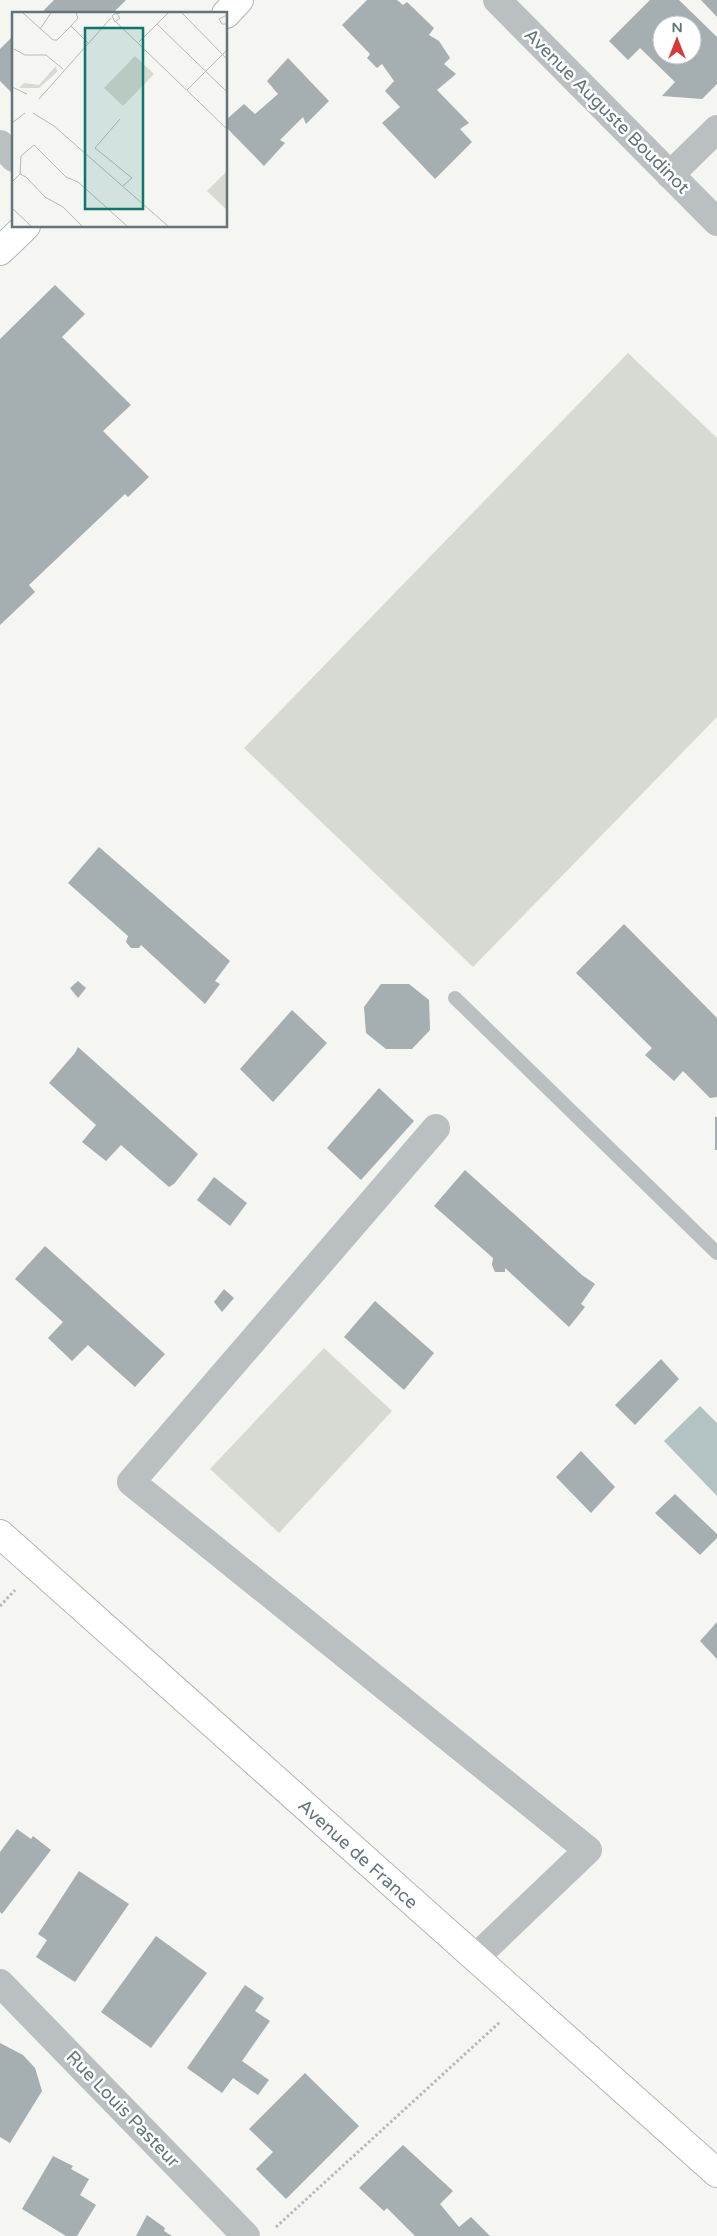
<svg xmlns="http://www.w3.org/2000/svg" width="717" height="2236" font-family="'Varela Round',sans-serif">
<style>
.green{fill:#d6dad2}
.water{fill:#b3c2c3}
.building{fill:#a5aeb1;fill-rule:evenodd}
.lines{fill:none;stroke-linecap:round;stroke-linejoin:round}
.secondary-casing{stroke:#afb6b9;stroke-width:30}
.path{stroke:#b5b9bb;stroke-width:3;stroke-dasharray:2.5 2.5;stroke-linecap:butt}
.lane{stroke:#bac0c2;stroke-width:14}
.street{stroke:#bac0c2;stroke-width:28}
.secondary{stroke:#fff;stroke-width:28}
.labels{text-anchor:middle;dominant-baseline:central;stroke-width:5;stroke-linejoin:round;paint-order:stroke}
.street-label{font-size:18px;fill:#63757b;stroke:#fff}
.inset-road{fill:none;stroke:#b2babb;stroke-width:1}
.view{fill:#0f766e;fill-opacity:0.15;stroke:#0f766e;stroke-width:2.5}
.inset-edge{fill:none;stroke:#63757b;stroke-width:2.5}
</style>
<rect width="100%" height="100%" fill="#f5f5f2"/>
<g class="green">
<path d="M628,353l89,85v279l-244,250 -229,-219z"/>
<path d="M324,1348l68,63 -113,122 -69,-64z"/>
</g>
<path class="water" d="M700,1406l17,17v73l-53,-55z"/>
<g class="building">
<path d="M54,0h72l-14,14h-72z"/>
<path d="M367,0h30l6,5 4,-3 27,26 -5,7 10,6 11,17 -6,6 12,10 -19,16 32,33 -9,6 12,13 -37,37 -53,-56 18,-16 -15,-16 9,-10 -12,-17 -5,4 -10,-10 3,-4 -28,-29z"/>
<path d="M650,0h29l38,37v47l-15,15 -40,-3 13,-14 -35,-34 -12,12 -19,-19zM662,25h30v30h-30z"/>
<path d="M701,0h16v17z"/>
<path d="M14,35v60l-14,-14v-32z"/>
<path d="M288,58l41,43 -23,23 -3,-7 -23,23 5,3 -21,23 -38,-39v-7l18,-16 11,10 23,-20 -11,-13z"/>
<path d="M55,285l30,29 -23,23 69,68 -28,26 46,46 -21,20 -3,-3 -96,91 6,7 -35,33v-286z"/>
<path d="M99,847l131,114 -15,20 5,3 -15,20 -64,-59 -2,3h-8l-5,-6 2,-6 -60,-53z"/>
<path d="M624,924l93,94v79l-7,1 -27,-27 -9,10 -29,-26 7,-7 -76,-75z"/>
<path d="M78,981l8,7 -8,10 -8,-10z"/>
<path d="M381,984h28l20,16 1,30 -18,19h-26l-20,-16 -2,-26z"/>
<path d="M292,1010l35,33 -54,59 -33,-33z"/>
<path d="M78,1047l120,107 -24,30 -5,3 -48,-42 -15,16 -24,-19 14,-17 -47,-42 26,-30z"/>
<path d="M379,1088l35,33 -53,59 -34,-32z"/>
<rect x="715" y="1117" width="2" height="33"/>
<path d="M465,1170l117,105 13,9 -14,20 4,3 -16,20 -64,-59v4h-10l-3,-7 1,-7 -59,-52z"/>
<path d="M214,1177l33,26 -17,23 -33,-26z"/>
<path d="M45,1246l120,108 -30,33 -47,-42 -16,16 -24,-23 15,-16 -48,-43z"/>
<path d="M224,1289l10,9 -12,14 -8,-10z"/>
<path d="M375,1301l59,52 -30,37 -60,-53z"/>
<path d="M661,1359l18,20 -44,46 -20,-20z"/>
<path d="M581,1451l34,36 -24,26 -35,-36z"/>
<path d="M675,1494l42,40v4l-17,17 -45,-42z"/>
<path d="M717,1622v37l-17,-18z"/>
<path d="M17,1829l14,10 2,-3 18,14 -49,64 -2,-2v-60z"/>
<path d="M79,1871l50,33 -54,78 -39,-25 11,-17 -9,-6z"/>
<path d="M156,1936l51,37 -56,75 -50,-36z"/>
<path d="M245,1985l19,13 -9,13 15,10 -28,40 27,19 -11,15 -25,-17 -11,15 -35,-25z"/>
<path d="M0,2043l23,12 12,13 7,23 -32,52 -10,-6z"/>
<path d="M305,2073l54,53 -73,73 -30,-30 17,-17 -24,-23z"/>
<path d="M403,2145l50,46 -13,13 19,23 12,-10 19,19h-75l-28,-28 -3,3 -25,-23z"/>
<path d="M53,2156l20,10 -2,3 18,10 -9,16 16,10 -19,31h-11l-44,-27z"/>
<path d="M147,2215l18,13 -1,3 8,5h-36z"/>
</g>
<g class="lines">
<defs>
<g id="secondary">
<path d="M226,14l13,-14"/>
<path d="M0,251l26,-25"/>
<path d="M0,1534l717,639"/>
</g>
</defs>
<use href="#secondary" class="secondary-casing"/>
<g class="path">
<path d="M0,1606l15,-16"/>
<path d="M276,2227l224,-205"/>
</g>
<path class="lane" d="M455,998l262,255"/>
<g class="street">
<path d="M497,0l220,222"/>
<path d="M0,144l14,14"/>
<path d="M670,175l47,-46"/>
<path d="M436,1128l-305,354 457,368 -113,108"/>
<path d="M0,1983l246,253"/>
</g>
<use href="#secondary" class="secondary"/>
</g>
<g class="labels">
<g class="street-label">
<text transform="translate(607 111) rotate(45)">Avenue Auguste Boudinot</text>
<text transform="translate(358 1854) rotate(42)">Avenue de France</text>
<text transform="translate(123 2109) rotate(46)">Rue Louis Pasteur</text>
</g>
</g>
<g transform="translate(12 12)">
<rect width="215" height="215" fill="#f5f5f2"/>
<path d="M123,44l19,18 -31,32 -19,-18zM44,54l1,6 -18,16h-20l5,-5 15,2zM215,159v39l-20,-19z" fill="#d6dad2"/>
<path class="inset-road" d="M11,1l30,27h4l14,-14M64,1l2,5 -7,8 18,18M104,1l4,5 -5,4 -3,-6 2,-2 6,-1M170,1l45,46M215,3l-8,4 3,5h5M104,10l111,107M145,12l70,68M28,17l11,-16M127,30l29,-29M2,37l11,6h21l17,14M0,75l15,7M175,78l40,-40M27,87l72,-81M21,101l21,13 114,100M108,107l-25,29 37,30 -9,8M0,111l13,-10M8,162l1,-18 13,-11 32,32 12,5 49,44M0,170l8,-8 6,3 19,20 18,10 19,19M0,196l19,18"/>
<path class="view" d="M73,16h58v181h-58z"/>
<rect width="215" height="215" class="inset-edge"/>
</g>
<g transform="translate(677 40)"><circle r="24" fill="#ffffff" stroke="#c1c8ca"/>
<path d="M0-4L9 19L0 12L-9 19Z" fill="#d23c36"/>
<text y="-8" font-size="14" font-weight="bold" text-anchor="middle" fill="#63757b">N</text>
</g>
</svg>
